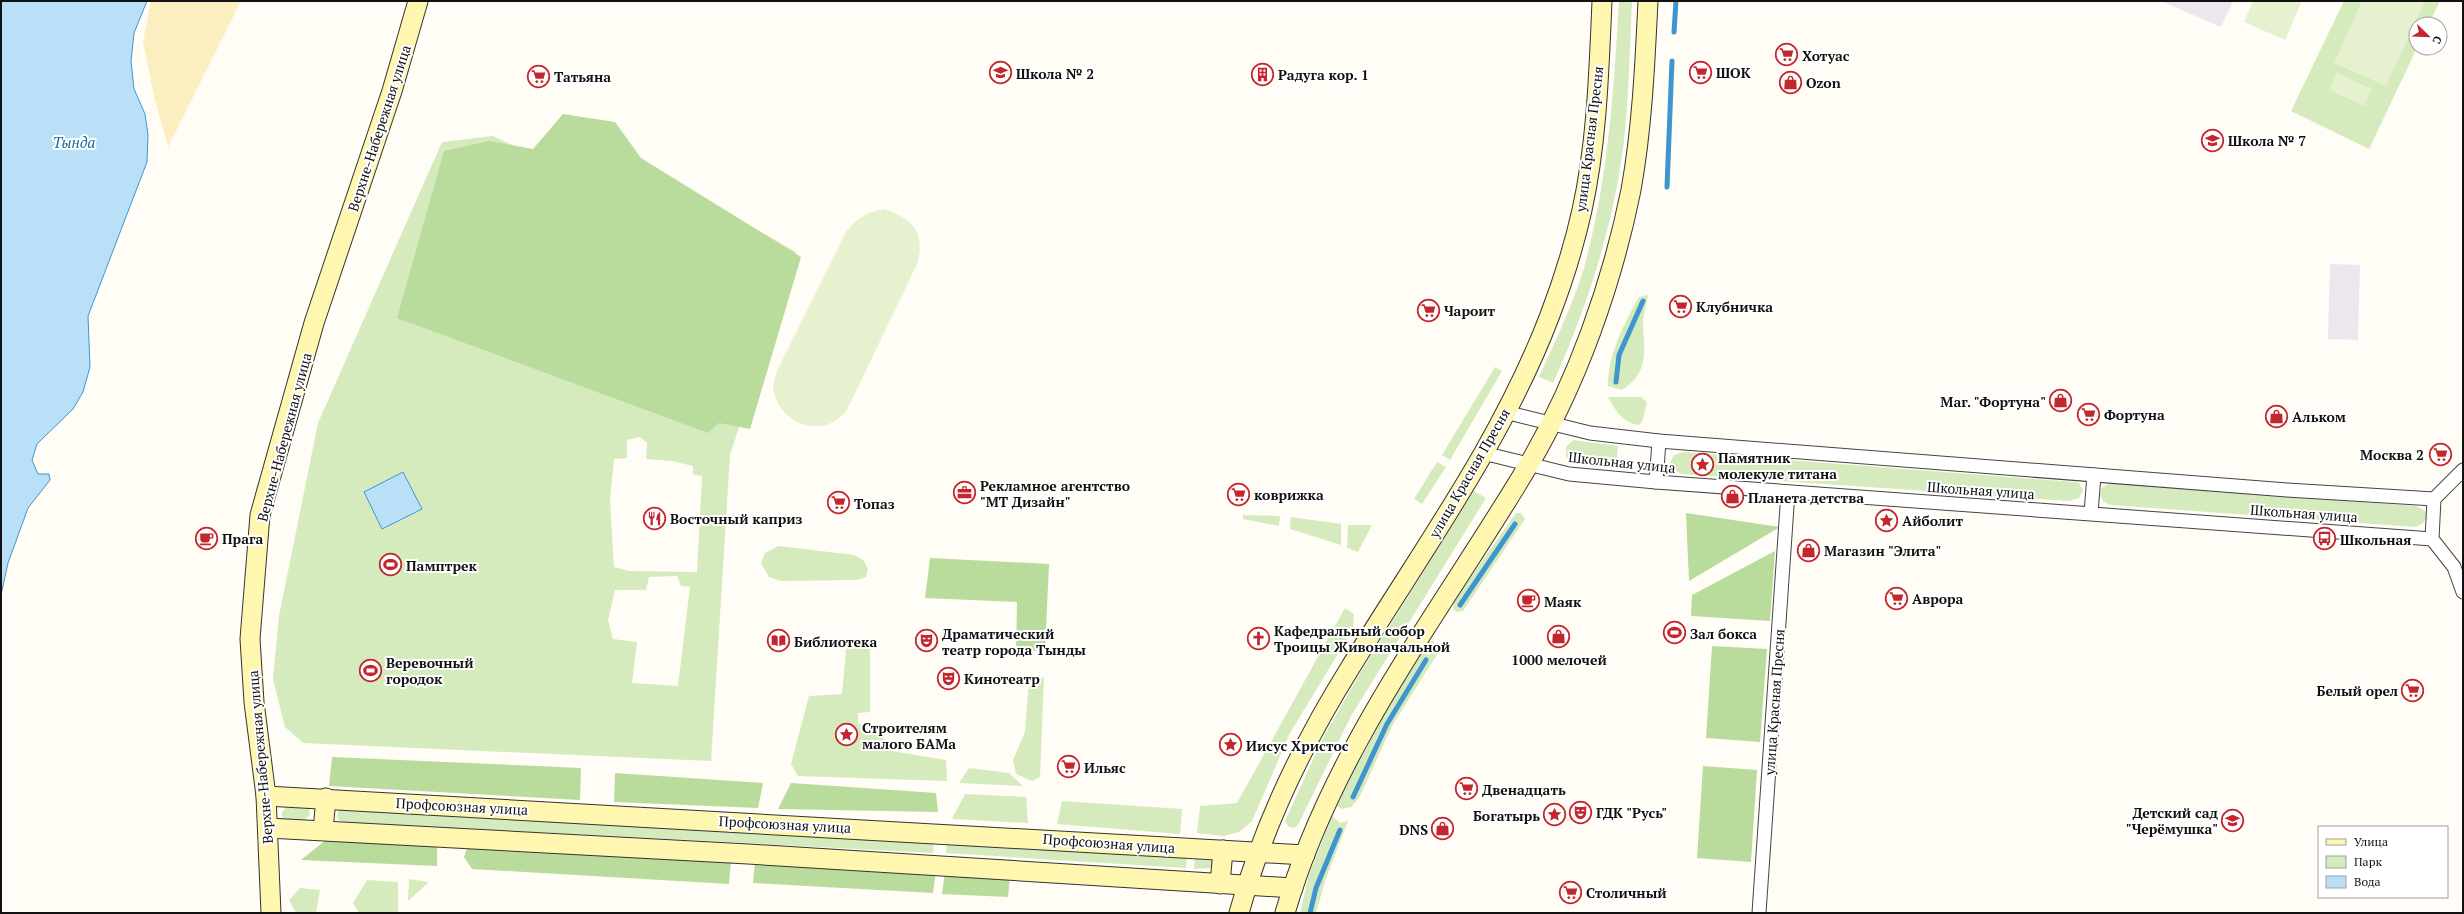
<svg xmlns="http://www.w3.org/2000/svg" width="2464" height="914" font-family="'PT Serif',serif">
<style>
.industrial{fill:#eee6ef}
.green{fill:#d5ebbd;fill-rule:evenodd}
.forest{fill:#b9dc9c}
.sand{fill:#fbeec1}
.pitch{fill:#e6f2cf}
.water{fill:#b9e0f7;stroke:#3f96cf}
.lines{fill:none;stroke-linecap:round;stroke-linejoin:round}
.stream{stroke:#3f96cf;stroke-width:5}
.street-casing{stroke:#444;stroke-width:15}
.secondary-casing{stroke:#333;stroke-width:21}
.street{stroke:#fff;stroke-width:13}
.secondary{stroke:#fff6b0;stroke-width:19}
.labels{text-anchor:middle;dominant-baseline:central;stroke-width:4;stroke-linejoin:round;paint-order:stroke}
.poi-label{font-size:14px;font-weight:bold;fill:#111;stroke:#fff;text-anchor:start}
.street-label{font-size:14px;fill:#111;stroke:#fff}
.water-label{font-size:15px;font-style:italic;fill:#1768a6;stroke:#fff}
</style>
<rect width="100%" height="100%" fill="#fffdf5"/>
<g class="industrial">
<path d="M2161,1h72l-12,26z"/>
<path d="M2330,264l30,1 -2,75 -30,-1z"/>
</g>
<g class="green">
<path d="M1619,1h13c-2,43 -3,87 -7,130 -9,87 -36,172 -72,252l-14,-6c16,-36 34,-72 45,-109 24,-87 30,-178 35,-267z"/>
<path d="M2344,1h96l-11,23h-13l1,24 -48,101 -78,-38z"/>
<path d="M493,136l41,19 96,2 166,95 -66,203 -19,306 -408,-18 -18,-16 -12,-48 6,-63 39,-193 124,-281zM640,437l7,6 -1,16 26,2 21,5v9l9,1 -5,96 -68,-1 -15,-4 -4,-67 4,-41 13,-1v-18zM677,576l4,10 9,1 -12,99 -46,-3 5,-41 -24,-3 -5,-19 7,-30h31l3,-13z"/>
<path d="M1648,295c-1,9 -5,19 -5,28 1,28 7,49 -21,67l-14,-4c0,-32 16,-62 31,-89z"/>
<path d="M1495,367l7,4 -52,89 -8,-5z"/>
<path d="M1608,397h34l5,6 -5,19 -3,3c-16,-2 -24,-15 -31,-28z"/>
<path d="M1573,440l45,6 -2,21 -46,-5 -4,-6v-9z"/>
<path d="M1683,452l391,30 5,1 4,7 -4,8 -10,3 -387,-27 -11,-5 -1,-6 4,-8z"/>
<path d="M1437,462l9,5 -24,37 -8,-5z"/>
<path d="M2110,483l306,23 9,5 2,6 -4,6 -7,4 -306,-22 -7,-4 -3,-6 2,-7z"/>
<path d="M1474,491l12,7 -135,218 -53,109 -4,3 -5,-1 -4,-6 38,-83 39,-68z"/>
<path d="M1516,513h5l4,6 -62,92 -6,1 -4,-3 1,-8z"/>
<path d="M1243,515l37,1 -1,10 -36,-7z"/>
<path d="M1291,517l50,7v21l-51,-16z"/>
<path d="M1348,525h24l-14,27 -11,-4z"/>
<path d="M779,546l75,9 9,5 5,9 -2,8 -9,3 -76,1 -12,-4 -8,-14 4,-10z"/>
<path d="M1345,608l9,6 -1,15 -63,104 -38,88 -13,11 -16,4 -26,-3 3,-27 37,-3z"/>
<path d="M847,640l23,6v66l-12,1v11l24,1 4,25 60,10 1,21 -149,-5 -7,-12 18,-68 33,-2z"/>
<path d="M1433,641l4,4 1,8 -45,71 -34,74 -8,9 -9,2 -5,-3 33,-73 56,-91z"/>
<path d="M1044,677l-4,100 -8,4 -16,-7 -3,-14 12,-28 4,-51z"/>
<path d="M969,768l40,5 14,13 -64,-3z"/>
<path d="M965,794l61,3 2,26 -76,-4z"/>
<path d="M1062,801l120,8 -2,25 -123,-10z"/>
<path d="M289,805l16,1 4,3 1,6 -5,5h-18l-5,-3v-5z"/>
<path d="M342,809l592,32 -1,12 -589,-31 -5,-2 -2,-4 1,-4z"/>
<path d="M1332,816l8,7 8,-2 -23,60 -9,32h-16l9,-38z"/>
<path d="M947,841l240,15 -1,12 -240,-15z"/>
<path d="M1195,856l19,3 1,9 -21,1z"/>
<path d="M409,879l20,3 -21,19z"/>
<path d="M367,880l31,2v31h-39l-6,-10z"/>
<path d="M300,888l20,2 -4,23h-20l-7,-13z"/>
</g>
<g class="forest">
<path d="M563,114l52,8 26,36 160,99 -51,172 -31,-6 -11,10 -311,-115 47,-167 45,-10 44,8z"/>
<path d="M1686,513l94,14 -91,54z"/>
<path d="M1775,551l-5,70 -79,-5 1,-21z"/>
<path d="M930,558l119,6 -4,87 -29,-1 1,-48 -92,-4z"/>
<path d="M1712,646l55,3 -7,93 -54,-4z"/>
<path d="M332,757l249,11 -1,32 -251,-14z"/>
<path d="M1703,766l54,4 -6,92 -54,-4z"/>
<path d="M615,773l148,10 -5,25 -144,-6z"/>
<path d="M791,783l145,10 2,19 -160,-3z"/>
<path d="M327,839l110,5v22l-136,-6z"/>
<path d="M468,845l263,15 -2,24 -257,-15 -8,-12z"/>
<path d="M755,861l181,10 -3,22 -180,-10z"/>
<path d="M945,872l65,4 -2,21 -66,-3z"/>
</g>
<path class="sand" d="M151,1h90l-73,146 -14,-51 -11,-54z"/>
<g class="pitch">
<path d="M2253,1h49l-17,39 -41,-18z"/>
<path d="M2362,1h63l-39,85 -52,-23z"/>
<path d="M2337,73l35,16 -8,17 -35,-16z"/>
<path d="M884,209c29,10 42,23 33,55l-71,148c-4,3 -9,9 -15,11 -25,11 -54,-7 -58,-35 0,-4 2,-10 3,-15l70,-141c11,-14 20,-19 38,-23z"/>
</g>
<g class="water">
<path d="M1,1h146l-13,32 -3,28 3,28 11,25 3,21 -1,27 -59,154 2,51 -7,25 -10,17 -36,35 -5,16 6,14h11l1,6 -22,28 -20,55 -7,32z"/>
<path d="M403,472l19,37 -40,20 -18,-37z"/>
</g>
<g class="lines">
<g class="stream">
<path d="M1674,32l2,-31"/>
<path d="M1667,187l5,-126"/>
<path d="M1616,382l3,-27 24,-54"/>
<path d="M1460,605l55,-81"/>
<path d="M1353,797l34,-73 39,-64"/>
<path d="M1310,913l6,-25 24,-58"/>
</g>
<defs>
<g id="street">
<path d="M1505,412l85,21 69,8 628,49 147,9"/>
<path d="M1483,453l86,21 87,8 776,57"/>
<path d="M2463,470l-29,29 -2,40 22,28 9,25"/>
<path d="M1656,482l3,-41"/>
<path d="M2091,513l3,-38"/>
<path d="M1759,913l29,-421"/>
</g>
<g id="secondary">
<path d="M266,796l1039,59"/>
<path d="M268,828l480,26 545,34"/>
<path d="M323,830l3,-32"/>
<path d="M1220,884l3,-34"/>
<path d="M271,913l-5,-117 -12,-94 -4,-63 10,-124 54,-192 78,-232 26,-90"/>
<path d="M1239,913c24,-87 63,-168 111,-245 70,-115 152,-226 200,-353 13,-34 24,-69 32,-105 15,-67 17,-140 20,-209"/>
<path d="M1285,913c48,-166 156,-301 243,-447 49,-83 84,-182 103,-276 11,-61 14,-126 17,-189"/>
</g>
</defs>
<use href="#street" class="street-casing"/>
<use href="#secondary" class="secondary-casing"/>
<use href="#street" class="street"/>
<use href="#secondary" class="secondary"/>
</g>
<defs>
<symbol id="supermarket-ring" viewBox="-11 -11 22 22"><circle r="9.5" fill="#fff" stroke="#c4262e" stroke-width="1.5"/><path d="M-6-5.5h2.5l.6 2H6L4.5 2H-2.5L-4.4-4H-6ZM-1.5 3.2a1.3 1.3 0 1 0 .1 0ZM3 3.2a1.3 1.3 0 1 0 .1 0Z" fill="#c4262e"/></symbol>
<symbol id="school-ring" viewBox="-11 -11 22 22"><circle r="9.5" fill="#fff" stroke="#c4262e" stroke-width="1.5"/><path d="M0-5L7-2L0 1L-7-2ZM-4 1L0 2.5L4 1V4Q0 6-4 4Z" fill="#c4262e"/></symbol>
<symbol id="building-ring" viewBox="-11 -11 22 22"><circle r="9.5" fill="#fff" stroke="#c4262e" stroke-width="1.5"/><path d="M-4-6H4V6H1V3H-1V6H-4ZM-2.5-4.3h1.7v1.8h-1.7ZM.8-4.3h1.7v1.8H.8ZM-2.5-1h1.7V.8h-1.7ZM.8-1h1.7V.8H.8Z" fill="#c4262e"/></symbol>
<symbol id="shop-ring" viewBox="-11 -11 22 22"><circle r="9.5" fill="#fff" stroke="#c4262e" stroke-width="1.5"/><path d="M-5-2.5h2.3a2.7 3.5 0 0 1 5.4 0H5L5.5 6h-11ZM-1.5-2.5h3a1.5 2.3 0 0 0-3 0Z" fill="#c4262e"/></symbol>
<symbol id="sight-ring" viewBox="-11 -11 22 22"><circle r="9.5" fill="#fff" stroke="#c4262e" stroke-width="1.5"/><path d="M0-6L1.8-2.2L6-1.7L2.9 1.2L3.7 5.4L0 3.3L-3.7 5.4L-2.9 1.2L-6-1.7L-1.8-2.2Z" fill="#c4262e"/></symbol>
<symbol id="office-ring" viewBox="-11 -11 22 22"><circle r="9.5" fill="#fff" stroke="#c4262e" stroke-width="1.5"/><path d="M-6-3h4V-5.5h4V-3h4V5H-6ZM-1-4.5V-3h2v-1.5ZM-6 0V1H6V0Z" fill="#c4262e"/></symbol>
<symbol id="restaurant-ring" viewBox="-11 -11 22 22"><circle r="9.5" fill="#fff" stroke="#c4262e" stroke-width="1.5"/><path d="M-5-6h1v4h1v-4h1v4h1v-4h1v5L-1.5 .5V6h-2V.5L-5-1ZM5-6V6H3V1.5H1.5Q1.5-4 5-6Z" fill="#c4262e"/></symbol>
<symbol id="cafe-ring" viewBox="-11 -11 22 22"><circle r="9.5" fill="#fff" stroke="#c4262e" stroke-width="1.5"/><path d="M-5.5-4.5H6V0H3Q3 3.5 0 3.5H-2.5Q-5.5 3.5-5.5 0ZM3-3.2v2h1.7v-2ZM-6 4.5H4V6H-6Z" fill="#c4262e"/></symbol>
<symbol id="bus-ring" viewBox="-11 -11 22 22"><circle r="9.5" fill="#fff" stroke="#c4262e" stroke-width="1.5"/><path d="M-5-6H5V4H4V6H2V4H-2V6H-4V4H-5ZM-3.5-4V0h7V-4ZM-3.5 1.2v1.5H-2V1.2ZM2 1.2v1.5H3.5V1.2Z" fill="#c4262e"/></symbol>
<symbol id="stadium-ring" viewBox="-11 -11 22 22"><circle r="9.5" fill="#fff" stroke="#c4262e" stroke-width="1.5"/><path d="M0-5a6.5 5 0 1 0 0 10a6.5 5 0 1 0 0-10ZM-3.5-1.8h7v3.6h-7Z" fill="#c4262e"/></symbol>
<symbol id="church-ring" viewBox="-11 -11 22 22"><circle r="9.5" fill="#fff" stroke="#c4262e" stroke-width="1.5"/><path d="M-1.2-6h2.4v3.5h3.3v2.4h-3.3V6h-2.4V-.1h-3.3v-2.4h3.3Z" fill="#c4262e"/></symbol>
<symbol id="library-ring" viewBox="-11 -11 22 22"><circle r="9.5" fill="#fff" stroke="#c4262e" stroke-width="1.5"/><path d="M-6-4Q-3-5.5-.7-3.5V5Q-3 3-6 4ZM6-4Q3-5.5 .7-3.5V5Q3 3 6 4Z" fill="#c4262e"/></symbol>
<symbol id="theatre-ring" viewBox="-11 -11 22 22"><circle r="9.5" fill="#fff" stroke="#c4262e" stroke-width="1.5"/><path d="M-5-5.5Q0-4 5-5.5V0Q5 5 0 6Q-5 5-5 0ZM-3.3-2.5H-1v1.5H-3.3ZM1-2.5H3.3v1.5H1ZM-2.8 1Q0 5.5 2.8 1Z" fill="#c4262e"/></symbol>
</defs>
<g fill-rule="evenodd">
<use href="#supermarket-ring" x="1774" y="42" width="25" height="25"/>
<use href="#supermarket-ring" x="1688" y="60" width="25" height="25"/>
<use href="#school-ring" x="988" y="60" width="25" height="25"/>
<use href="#building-ring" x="1250" y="62" width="25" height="25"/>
<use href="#supermarket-ring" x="526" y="64" width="25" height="25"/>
<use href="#shop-ring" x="1778" y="70" width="25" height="25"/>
<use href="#school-ring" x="2200" y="128" width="25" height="25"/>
<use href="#supermarket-ring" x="1668" y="294" width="25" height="25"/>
<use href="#supermarket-ring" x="1416" y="298" width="25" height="25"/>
<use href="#shop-ring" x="2048" y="388" width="25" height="25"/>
<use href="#supermarket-ring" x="2076" y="402" width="25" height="25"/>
<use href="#shop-ring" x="2264" y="404" width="25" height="25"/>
<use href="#supermarket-ring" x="2428" y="442" width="25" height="25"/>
<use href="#sight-ring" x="1690" y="452" width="25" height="25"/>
<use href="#office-ring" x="952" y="480" width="25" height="25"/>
<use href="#supermarket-ring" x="1226" y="482" width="25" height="25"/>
<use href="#shop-ring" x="1720" y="484" width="25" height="25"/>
<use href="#supermarket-ring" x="826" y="490" width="25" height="25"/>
<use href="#restaurant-ring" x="642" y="506" width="25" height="25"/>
<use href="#sight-ring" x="1874" y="508" width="25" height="25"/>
<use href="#cafe-ring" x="194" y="526" width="25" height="25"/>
<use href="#bus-ring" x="2312" y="526" width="25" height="25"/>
<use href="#shop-ring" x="1796" y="538" width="25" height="25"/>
<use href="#stadium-ring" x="378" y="552" width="25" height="25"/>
<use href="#supermarket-ring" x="1884" y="586" width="25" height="25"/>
<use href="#cafe-ring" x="1516" y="588" width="25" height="25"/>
<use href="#stadium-ring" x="1662" y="620" width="25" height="25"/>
<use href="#shop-ring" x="1546" y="624" width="25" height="25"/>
<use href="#church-ring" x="1246" y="626" width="25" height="25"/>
<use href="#library-ring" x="766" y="628" width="25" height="25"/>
<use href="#theatre-ring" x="914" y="628" width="25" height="25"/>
<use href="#stadium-ring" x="358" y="658" width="25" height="25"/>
<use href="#theatre-ring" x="936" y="666" width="25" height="25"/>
<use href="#supermarket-ring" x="2400" y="678" width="25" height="25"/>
<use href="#sight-ring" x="834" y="722" width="25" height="25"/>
<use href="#sight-ring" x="1218" y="732" width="25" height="25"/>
<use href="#supermarket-ring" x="1056" y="754" width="25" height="25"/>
<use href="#supermarket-ring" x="1454" y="776" width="25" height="25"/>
<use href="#theatre-ring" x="1568" y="800" width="25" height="25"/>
<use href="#sight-ring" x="1542" y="802" width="25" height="25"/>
<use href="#school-ring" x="2220" y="808" width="25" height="25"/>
<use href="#shop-ring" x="1430" y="816" width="25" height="25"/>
<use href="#supermarket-ring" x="1558" y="880" width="25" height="25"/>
</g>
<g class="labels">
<g class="poi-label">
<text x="1802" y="55">Хотуас</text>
<text x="1716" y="72">ШОК</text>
<text x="1016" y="73">Школа № 2</text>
<text x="1278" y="74">Радуга кор. 1</text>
<text x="554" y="76">Татьяна</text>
<text x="1806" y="82">Ozon</text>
<text x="2228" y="140">Школа № 7</text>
<text x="1696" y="306">Клубничка</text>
<text x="1444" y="310">Чароит</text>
<text x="2046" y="401" text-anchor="end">Маг. "Фортуна"</text>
<text x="2104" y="414">Фортуна</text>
<text x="2292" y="416">Альком</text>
<text x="2424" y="454" text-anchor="end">Москва 2</text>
<text x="1718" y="457">Памятник<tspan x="1718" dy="16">молекуле титана</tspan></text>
<text x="980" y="485">Рекламное агентство<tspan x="980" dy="16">"МТ Дизайн"</tspan></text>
<text x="1254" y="494">коврижка</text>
<text x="1748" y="497">Планета детства</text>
<text x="854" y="503">Топаз</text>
<text x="670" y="518">Восточный каприз</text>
<text x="1902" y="520">Айболит</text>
<text x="222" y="538">Прага</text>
<text x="2340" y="539">Школьная</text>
<text x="1824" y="550">Магазин "Элита"</text>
<text x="406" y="565">Памптрек</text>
<text x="1912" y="598">Аврора</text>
<text x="1544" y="601">Маяк</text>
<text x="1274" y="630">Кафедральный собор<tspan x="1274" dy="16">Троицы Живоначальной</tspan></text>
<text x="942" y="633">Драматический<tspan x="942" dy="16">театр города Тынды</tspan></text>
<text x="1690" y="633">Зал бокса</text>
<text x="794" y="641">Библиотека</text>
<text x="1559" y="659" text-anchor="middle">1000 мелочей</text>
<text x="386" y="662">Веревочный<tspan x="386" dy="16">городок</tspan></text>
<text x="964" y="678">Кинотеатр</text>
<text x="2398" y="690" text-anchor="end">Белый орел</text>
<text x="862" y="727">Строителям<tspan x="862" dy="16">малого БАМа</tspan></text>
<text x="1246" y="745">Иисус Христос</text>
<text x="1084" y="767">Ильяс</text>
<text x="1482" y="789">Двенадцать</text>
<text x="1596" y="812">ГДК "Русь"</text>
<text x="2218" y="812" text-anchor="end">Детский сад<tspan x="2218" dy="16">"Черёмушка"</tspan></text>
<text x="1540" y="815" text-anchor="end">Богатырь</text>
<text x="1428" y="829" text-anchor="end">DNS</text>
<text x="1586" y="892">Столичный</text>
</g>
<g class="street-label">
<text transform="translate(379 128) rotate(-72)">Верхне-Набережная улица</text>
<text transform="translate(1589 139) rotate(-83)">улица Красная Пресня</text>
<text transform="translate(284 437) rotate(-75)">Верхне-Набережная улица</text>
<text transform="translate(1622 462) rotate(6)">Школьная улица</text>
<text transform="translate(1469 473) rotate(-60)">улица Красная Пресня</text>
<text transform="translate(1981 490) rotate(4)">Школьная улица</text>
<text transform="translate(2304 513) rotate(4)">Школьная улица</text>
<text transform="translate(1774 702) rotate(-86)">улица Красная Пресня</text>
<text transform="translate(260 757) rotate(-95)">Верхне-Набережная улица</text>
<text transform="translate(462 806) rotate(3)">Профсоюзная улица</text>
<text transform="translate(785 824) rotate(3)">Профсоюзная улица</text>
<text transform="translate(1109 843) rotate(4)">Профсоюзная улица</text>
</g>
<g class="water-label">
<text x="74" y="142">Тында</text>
</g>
</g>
<rect width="2464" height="914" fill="none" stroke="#111111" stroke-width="4"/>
<rect x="2318" y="826" width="130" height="72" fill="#ffffff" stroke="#a0a0a0"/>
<rect x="2326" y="839" width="20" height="6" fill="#fff6b0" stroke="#a0a0a0"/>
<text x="2354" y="846" font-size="12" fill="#111111">Улица</text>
<rect x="2326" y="856" width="20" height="12" fill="#d5ebbd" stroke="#a0a0a0"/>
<text x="2354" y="866" font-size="12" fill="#111111">Парк</text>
<rect x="2326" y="876" width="20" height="12" fill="#b9e0f7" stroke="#a0a0a0"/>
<text x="2354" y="886" font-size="12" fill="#111111">Вода</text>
<g transform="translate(2428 36) rotate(113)"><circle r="19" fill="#ffffff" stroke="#a0a0a0"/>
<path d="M0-3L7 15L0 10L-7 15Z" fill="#c4262e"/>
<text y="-6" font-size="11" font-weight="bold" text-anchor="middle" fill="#111111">С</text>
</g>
</svg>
